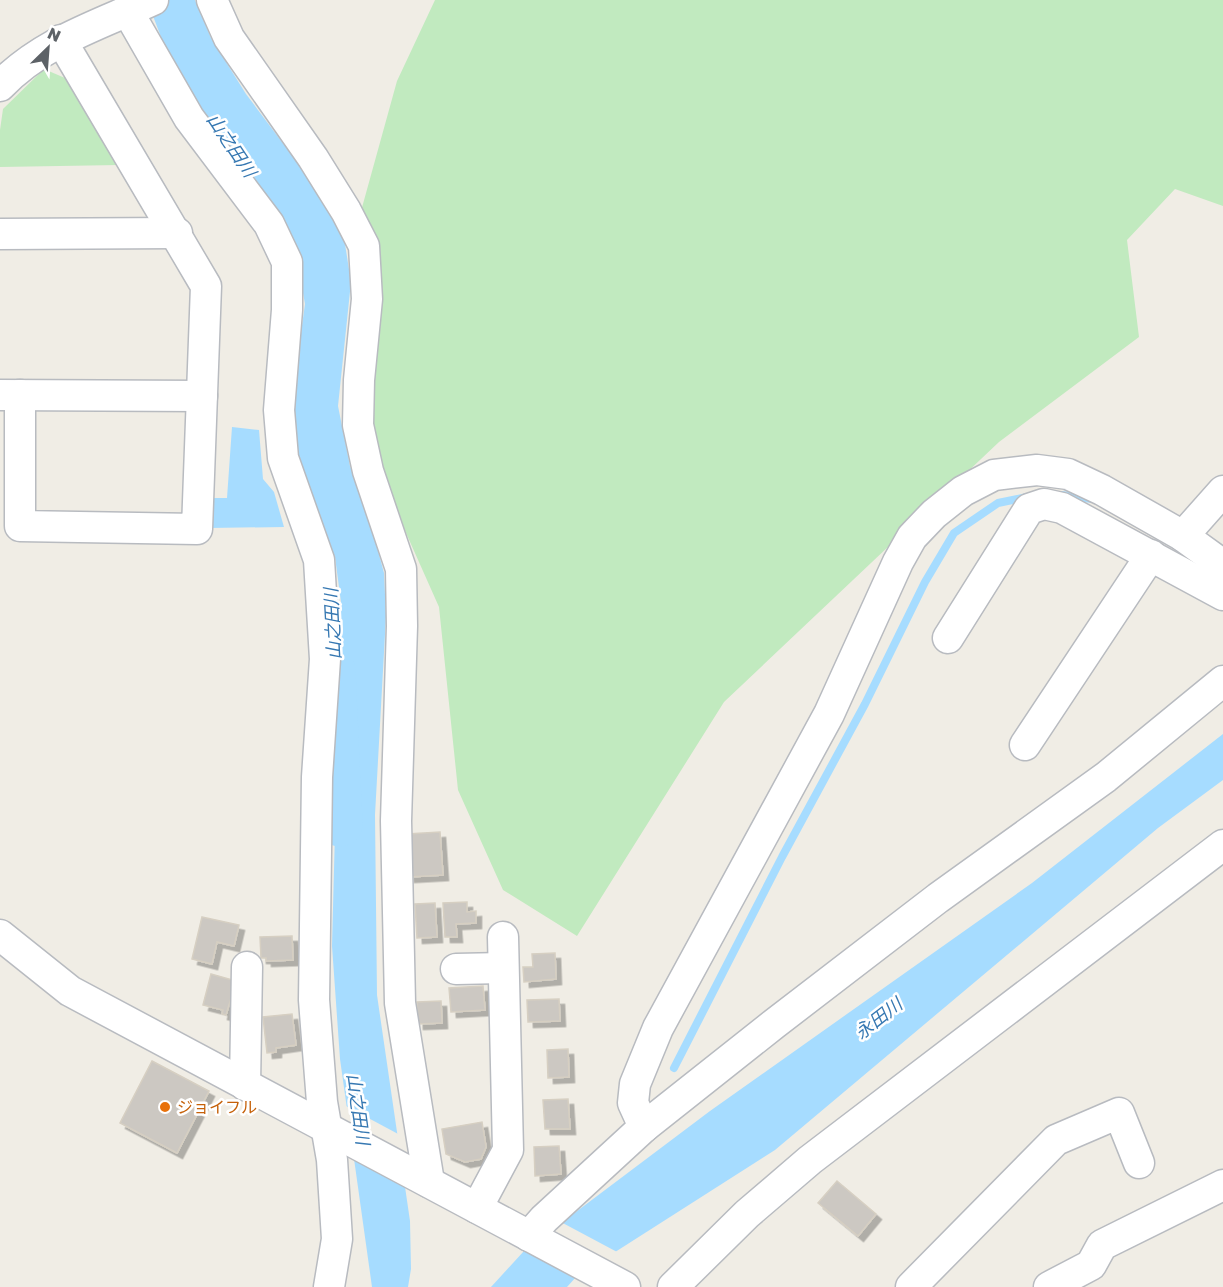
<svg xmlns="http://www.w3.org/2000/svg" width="1223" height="1287" font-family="'Golos Text','Noto Sans JP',sans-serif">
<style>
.green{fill:#c1eabf}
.water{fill:#a6dcff}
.pier{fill:#f0ede5}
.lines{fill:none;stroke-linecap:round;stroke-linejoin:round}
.stream{stroke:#a6dcff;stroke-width:8}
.river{stroke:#a6dcff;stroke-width:45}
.building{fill:#ccc8c2;stroke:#d6cfc2;stroke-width:1.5;filter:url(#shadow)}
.minor-casing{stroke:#b8bbc0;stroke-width:33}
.minor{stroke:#fff;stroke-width:30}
.food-dot{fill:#e8710a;stroke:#fff;stroke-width:2}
.labels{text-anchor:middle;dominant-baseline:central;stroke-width:5;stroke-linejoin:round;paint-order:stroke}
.food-label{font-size:16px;fill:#c56008;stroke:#fff;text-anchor:start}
.water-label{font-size:18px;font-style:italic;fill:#3678b2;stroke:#fff}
</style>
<defs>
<filter id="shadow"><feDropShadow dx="5.5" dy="5.5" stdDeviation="0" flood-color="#0004"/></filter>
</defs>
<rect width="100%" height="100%" fill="#f0ede5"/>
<g class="green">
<path d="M435,0h788v206l-48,-17 -48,51 12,97 -140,105 -275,260 -147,234 -74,-46 -45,-100 -19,-183 -65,-146 -16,-239 39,-141z"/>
<path d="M44,69l21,9 54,87 -119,2v-37l3,-21z"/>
</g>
<g class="water">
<path d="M147,0h48l16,38 35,56 81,108 18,42 6,38 -13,124 12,60 20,55 14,52 2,43 -11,199 2,180 33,226 1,48 -3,18h-36l-32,-228 -8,-113 9,-344 -6,-45 -26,-55 -16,-73 5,-75 7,-50 -7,-38 -131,-213z"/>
<path d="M232,427l27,3 4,49 11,13 10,35 -75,1 1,-30h17z"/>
<path d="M1223,734v46l-65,48 -383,322 -199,127 -9,10h-76l33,-36 186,-140 322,-228z"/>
</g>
<g class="pier">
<path d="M344,1105l56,30 8,50 -57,-30z"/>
<path d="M559,1221l60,32 -39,25 -55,-29z"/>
</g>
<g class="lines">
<g class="stream">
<path d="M1062,495l30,4"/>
<path d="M674,1068l108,-211 83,-153 60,-122 29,-49 44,-30 29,-6"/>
</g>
<path class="river" d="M333,671l7,153"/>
</g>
<g class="building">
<path d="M440,832l3,43 -34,2 -2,-43z"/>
<path d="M467,902v10l9,-1v12l-20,1 1,13h-12l-2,-34z"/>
<path d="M435,903l2,34 -20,1 -2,-34z"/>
<path d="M202,917l37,8 -5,21 -17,-4 -5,22 -20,-5z"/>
<path d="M292,936l1,24 -27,1v-3h-5l-1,-21z"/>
<path d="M555,953l1,26 -32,3 -1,-15h10l-1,-13z"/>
<path d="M211,974l25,7 -10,34 -4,-1 1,-4 -20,-5z"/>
<path d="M483,986l2,24 -34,2 -2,-24z"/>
<path d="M559,999l1,22 -32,1 -1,-22z"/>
<path d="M441,1001l1,22 -24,1 -1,-22z"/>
<path d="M292,1014l4,31 -20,3v4l-9,1 -4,-36z"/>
<path d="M568,1049l1,28 -21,1 -1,-28z"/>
<path d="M152,1061l57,30 -32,62 -57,-30z"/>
<path d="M568,1099l2,30h-25l-2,-29z"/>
<path d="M482,1122l4,25 -5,12 -16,3 -19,-8 -4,-25z"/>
<path d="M559,1146l2,28 -26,2 -1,-29z"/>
<path d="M837,1181l39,33 -18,22 -40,-33z"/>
</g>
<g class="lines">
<defs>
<g id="minor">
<path d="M212,0l17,38 84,120 33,53 18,35 3,53 -8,81 -1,45 10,46 33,98 1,57 -6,195 4,182 29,179"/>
<path d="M127,10l62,108 80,106 18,38v48l-8,100 4,48 36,102 6,99 -8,118 -3,223 8,102 10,58 5,79 -8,48"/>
<path d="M0,86c42,-44 99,-61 153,-86"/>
<path d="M0,234l177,-1"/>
<path d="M0,395l202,1"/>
<path d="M20,395v131l177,3 9,-243 -145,-246"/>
<path d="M1183,536l40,-45"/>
<path d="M948,638l81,-129 15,-5 18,4 161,87"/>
<path d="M1025,745l126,-190"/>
<path d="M0,935l70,56 555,296"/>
<path d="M456,969l47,-1"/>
<path d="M245,1085l2,-118"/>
<path d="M644,1127l-11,-24 2,-19 23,-56 171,-314 69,-152 14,-25 22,-23 29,-23 31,-16 43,-5 31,4 34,16 81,46 40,29"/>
<path d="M477,1208l31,-58 -5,-213"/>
<path d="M529,1236l15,-17 100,-92 130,-103 164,-126 168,-121 117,-96"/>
<path d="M673,1287l74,-73 63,-54 413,-315"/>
<path d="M911,1287l145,-147 63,-27 20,50"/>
<path d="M1049,1287l42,-22 11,-20 121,-60"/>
</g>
</defs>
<use href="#minor" class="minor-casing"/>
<use href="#minor" class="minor"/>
</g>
<circle class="food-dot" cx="165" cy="1107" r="6"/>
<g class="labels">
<g class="food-label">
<text x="177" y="1107">ジョイフル</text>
</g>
<g class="water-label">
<text transform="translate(232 145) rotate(56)">山之田川</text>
<text transform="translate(332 624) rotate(-93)">山之田川</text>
<text transform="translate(878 1018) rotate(-38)">永田川</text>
<text transform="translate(359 1109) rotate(82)">山之田川</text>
</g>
</g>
<g transform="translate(48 48) rotate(25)" stroke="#ffffff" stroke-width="4.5" paint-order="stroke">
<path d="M0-4.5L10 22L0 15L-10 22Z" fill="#5d6267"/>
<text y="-9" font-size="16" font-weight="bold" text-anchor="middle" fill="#5d6267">N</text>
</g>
</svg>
